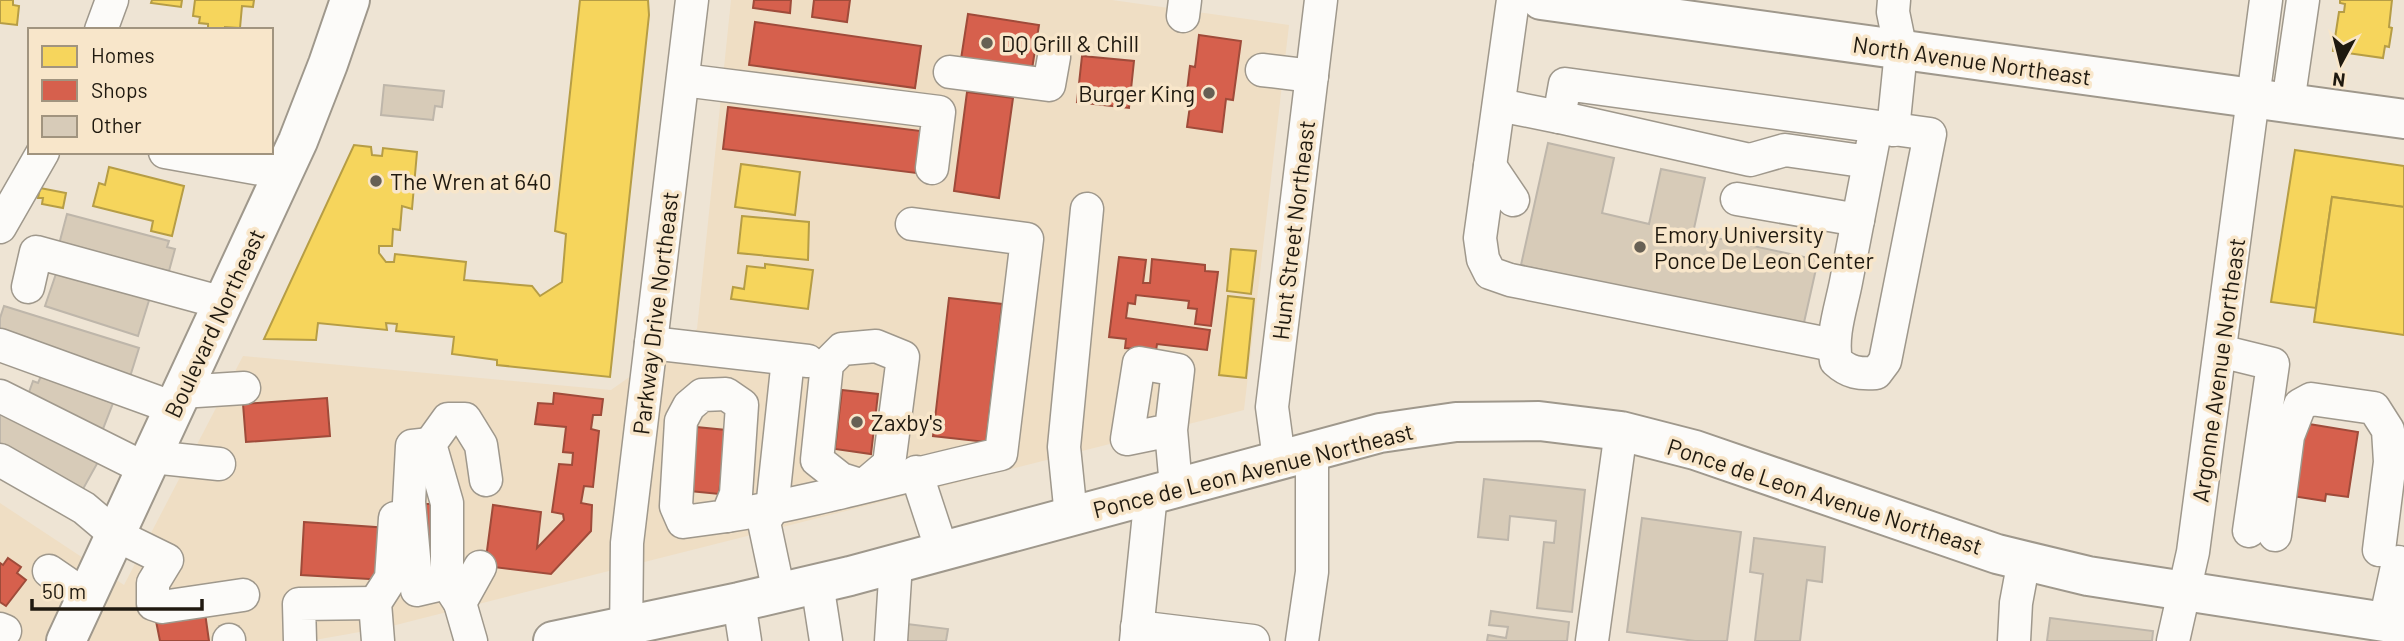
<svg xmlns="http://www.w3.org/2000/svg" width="2404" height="641" font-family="Barlow,sans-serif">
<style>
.built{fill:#efdec4}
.homes{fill:#f6d55c;stroke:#b69d45;stroke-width:2}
.shops{fill:#d6604d;stroke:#9f4b3a;stroke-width:2}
.building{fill:#d7cbb8;stroke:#beb6aa;stroke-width:2}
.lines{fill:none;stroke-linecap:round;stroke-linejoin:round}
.minor-casing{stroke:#9f988c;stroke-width:35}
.major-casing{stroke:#9f988c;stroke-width:42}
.highway-casing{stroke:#9f988c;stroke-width:42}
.minor{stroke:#fcfbf9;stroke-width:32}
.major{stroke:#fcfbf9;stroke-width:38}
.highway{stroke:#fcfbf9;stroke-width:38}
.poi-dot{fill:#676054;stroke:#f8e6ca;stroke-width:2.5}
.labels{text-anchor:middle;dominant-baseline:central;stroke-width:7;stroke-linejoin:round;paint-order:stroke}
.poi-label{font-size:23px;fill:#1f190f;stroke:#f8e6ca;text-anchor:start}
.street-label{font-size:23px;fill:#1f190f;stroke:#f8e6ca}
</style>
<rect width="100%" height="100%" fill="#eee4d4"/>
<path class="built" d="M731,0h381l177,25 -45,385 -856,217 -79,14h-309v-138l124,82 119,-229 368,34 86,-61z"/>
<g class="homes">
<path d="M0,0h13v5l6,1 -2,19 -17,-2z"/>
<path d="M152,0h30l-1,7 -30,-4z"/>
<path d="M195,0h59l-1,7 -11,-1 -2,22 -15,-1v2l-17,-1v-4l-9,-1 1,-6 -7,-1z"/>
<path d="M580,0h68l1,15 -39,362 -113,-12v-5l-45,-6 2,-17 -58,-6 1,-7 -11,-1 1,7 -69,-7 -2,17 -52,-1 90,-194 17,2 1,8 10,1 1,-8 34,4 -5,57 -10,-3 -2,24 -7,-1 -1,17h-13v7l7,9h8l1,-8 71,8 -2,18 68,6 8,10 22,-14 4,-48 -11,-3z"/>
<path d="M2340,0h52l-3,27 3,1 -3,19 -4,-1 -2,12 -50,-7 6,-39h5l1,-8 -5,-1z"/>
<path d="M2295,150l109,16v41l-72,-10 -16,111 -45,-6z"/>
<path d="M741,164l59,8 -5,43 -60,-8z"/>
<path d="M109,167l75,19 -12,50 -21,-5 2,-10 -60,-15 6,-23 6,2z"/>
<path d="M40,188l26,5 -3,15 -21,-4 1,-6h-5z"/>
<path d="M2332,197l72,10v128l-90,-13z"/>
<path d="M742,216l67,6 -1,38 -70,-7z"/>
<path d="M1231,249l25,2 -5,43 -24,-3z"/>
<path d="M765,264l48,6 -5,39 -77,-10 2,-12 11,2 3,-23 18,2z"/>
<path d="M1228,296l26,3 -8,79 -27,-3z"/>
</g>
<g class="shops">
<path d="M754,0h37l-1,13 -37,-5z"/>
<path d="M814,0h36l-3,22 -35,-5z"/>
<path d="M968,14l71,11 -7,44 -71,-10z"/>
<path d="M755,22l166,24 -6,42 -166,-23z"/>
<path d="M1199,35l42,6 -8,59 -7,-1 -4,33 -35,-5 5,-35 -5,-1 3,-25 5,1z"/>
<path d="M1082,56l52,5 -5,47 -52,-6z"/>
<path d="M967,92l46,6 -14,100 -45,-7z"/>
<path d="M728,107l193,24 -5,42 -193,-24z"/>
<path d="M1119,257l27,3 -3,23h7l2,-24 53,6v6l13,1 -7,54 -16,-2 2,-15 -9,-1 1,-7 -53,-6 -1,9 -7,-1 -2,15 84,12 -3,20 -50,-6 -1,7 -31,-3 1,-9 -17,-2z"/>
<path d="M949,298l53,6 -16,138 -53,-6z"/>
<path d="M842,390l36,4 -7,60 -36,-5z"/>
<path d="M554,393l49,6 -2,16h-8l-2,14 8,2 -6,56 -9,-1 -3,17 11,2 -1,26 -40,43 -66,-8 8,-61 48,7 -4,36 27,-28 -1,-6 -11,-2 7,-48 13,1 1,-12 -10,-1 3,-25 -31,-3 3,-21 15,1z"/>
<path d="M327,398l3,38 -84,6 -3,-38z"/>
<path d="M2303,423l55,9 -10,65 -22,-3 -1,7 -33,-5z"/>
<path d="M686,426l40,4 -7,64 -39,-4z"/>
<path d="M421,504h15l3,61h-22z"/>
<path d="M304,522l85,6 -3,52 -85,-5z"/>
<path d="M8,558l13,9 -4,6 9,7 -20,26 -6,-4v-39l3,2z"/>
<path d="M205,613l4,28h-49l-4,-20z"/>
</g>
<g class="building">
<path d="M384,85l60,6 -2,16 -7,-1 -2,14 -52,-5z"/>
<path d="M1548,143l66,15 -12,55 47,11 12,-55 44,9 -12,55 125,27 -15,67 -282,-62z"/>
<path d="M67,214l102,27 -2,6 8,2 -6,22 -8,-2 -3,9 -101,-26z"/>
<path d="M59,265l92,29 -13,42 -93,-30z"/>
<path d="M4,306l135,42 -10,32 -129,-41v-21z"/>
<path d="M41,376l72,27 -12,31 -73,-39 5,-14 5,2z"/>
<path d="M0,409l98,53 -15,27 -83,-45z"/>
<path d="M1484,479l101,11 -13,122 -35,-4 7,-66 10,1 2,-22 -46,-5 -2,24 -30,-3z"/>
<path d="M1642,518l99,14 -14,109h-32l-68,-9z"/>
<path d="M1754,538l71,9 -3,35 -15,-2 -7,61h-45l8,-67 -13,-2z"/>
<path d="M1491,611l78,11 -2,19h-80l1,-6 18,3 2,-11 -19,-2z"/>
<path d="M2050,618l103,13 -1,10h-105z"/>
<path d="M899,623l49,6 -2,12h-49z"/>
</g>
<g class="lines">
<defs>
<g id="minor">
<path d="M1513,0l-33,238 3,21 7,14 20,7 323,65"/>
<path d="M1183,16l2,-16"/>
<path d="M101,30l11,-30"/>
<path d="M1262,70l50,6"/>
<path d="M950,72l99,13 5,-28"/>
<path d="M683,80l256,32 -7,56"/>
<path d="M2288,103l15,-103"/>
<path d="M1499,105l60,12"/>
<path d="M1893,130l8,-79 -8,-39 1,-12"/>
<path d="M165,152l118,21"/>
<path d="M1869,162l-84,-12 -35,10 -191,-43 6,-33 365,50 -45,227 -9,12c-17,1 -27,0 -40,-12 -5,-26 5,-53 10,-79 10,-52 20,-103 30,-155"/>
<path d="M1490,166l23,34"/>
<path d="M1737,199l121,21"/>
<path d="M0,227l43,-75"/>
<path d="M28,287l8,-35 187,51"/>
<path d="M651,343l157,18"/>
<path d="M0,345l174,63"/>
<path d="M876,346l27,11 -14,107 -26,22 -22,-7 -24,-19 10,-96 15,-15z"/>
<path d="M2220,351l53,13 -24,167"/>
<path d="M181,392l63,-4"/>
<path d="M726,394l16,11 -6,89 -9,22 -44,6 -7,-16 5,-85 8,-15 13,-11z"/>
<path d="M0,396l146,73"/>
<path d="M1171,430l7,-60 -39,-7 -12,76 44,-9 5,57"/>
<path d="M430,444l-18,2 -3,56 8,88 30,-7"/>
<path d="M152,457l67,7"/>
<path d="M1279,459l-7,-52 49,-407"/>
<path d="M0,460l84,48 32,27 51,25 -14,23v21l9,3 81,-12"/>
<path d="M916,472l26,79"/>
<path d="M727,516c92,-15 183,-42 274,-62l26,-215 -115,-15"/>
<path d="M1071,516l-7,-69 23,-238"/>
<path d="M2275,535l13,-99 12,-31 11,-6 63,9 14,22 2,32 -11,88"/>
<path d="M49,571l38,26"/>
<path d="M817,583l9,58"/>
<path d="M779,593l-15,-71 8,-13 16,-150"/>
<path d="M739,602l6,39"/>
<path d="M460,603l-13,-20v-80l-17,-59 18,-25h17l16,26 5,35"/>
<path d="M2385,622l13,-60"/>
<path d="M1137,627l116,14"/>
<path d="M0,629l5,2 -5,7"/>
<path d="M229,640v1"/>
<path d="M300,641l-1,-37 76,-1"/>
<path d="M378,641l-3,-38 16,-25 4,-60"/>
<path d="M471,641l-11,-38 20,-36"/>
<path d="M626,641l1,-98 65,-543"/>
<path d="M891,641l5,-78"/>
<path d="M1136,641l15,-147"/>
<path d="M1302,641l10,-69v-121"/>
<path d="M1592,641l29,-210"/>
<path d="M2014,641l2,-38 8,-43"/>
<path d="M2173,641l20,-89 73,-552"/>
</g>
<g id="major">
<path d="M1541,0l863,119"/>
<path d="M66,641l232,-500 30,-77 22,-64"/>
</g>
<path id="highway" d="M553,641l186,-39 111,-26 530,-143 76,-11 83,-1 82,10 74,19 302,104 91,22 316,49"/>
</defs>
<use href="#minor" class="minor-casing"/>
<use href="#major" class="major-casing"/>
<use href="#highway" class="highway-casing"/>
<use href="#minor" class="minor"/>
<use href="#major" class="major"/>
<use href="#highway" class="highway"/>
</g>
<g class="poi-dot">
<circle cx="987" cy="43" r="7"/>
<circle cx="1209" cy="93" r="7"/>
<circle cx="376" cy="181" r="7"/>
<circle cx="1640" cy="247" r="7"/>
<circle cx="857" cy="422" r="7"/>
</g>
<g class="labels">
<g class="poi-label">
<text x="1001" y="43">DQ Grill &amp; Chill</text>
<text x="1195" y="93" text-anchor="end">Burger King</text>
<text x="390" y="181">The Wren at 640</text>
<text x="1654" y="234">Emory University<tspan x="1654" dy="26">Ponce De Leon Center</tspan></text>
<text x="871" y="422">Zaxby's</text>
</g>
<g class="street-label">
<text transform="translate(1972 60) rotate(8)">North Avenue Northeast</text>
<text transform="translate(1293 230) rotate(-83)">Hunt Street Northeast</text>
<text transform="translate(655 313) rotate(-83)">Parkway Drive Northeast</text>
<text transform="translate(214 323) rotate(-65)">Boulevard Northeast</text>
<text transform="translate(2218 370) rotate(-82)">Argonne Avenue Northeast</text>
<text transform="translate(1253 470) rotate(-14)">Ponce de Leon Avenue Northeast</text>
<text transform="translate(1825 496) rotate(18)">Ponce de Leon Avenue Northeast</text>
</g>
</g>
<rect x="28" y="28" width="245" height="126" fill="#f8e6ca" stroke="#a1947f" stroke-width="2"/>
<rect x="42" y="46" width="35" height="21" fill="#f6d55c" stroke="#a1947f" stroke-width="2"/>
<text x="91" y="63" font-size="21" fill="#1f190f">Homes</text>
<rect x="42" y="80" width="35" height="21" fill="#d6604d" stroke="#a1947f" stroke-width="2"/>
<text x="91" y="98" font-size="21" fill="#1f190f">Shops</text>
<rect x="42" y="116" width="35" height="21" fill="#d7cbb8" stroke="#a1947f" stroke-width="2"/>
<text x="91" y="133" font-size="21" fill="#1f190f">Other</text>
<g transform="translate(2341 63) rotate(187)" stroke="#f8e6ca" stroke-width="5" paint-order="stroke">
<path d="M0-5L12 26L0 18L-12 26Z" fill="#1f190f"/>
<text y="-10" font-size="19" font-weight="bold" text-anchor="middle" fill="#1f190f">N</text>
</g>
<path d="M32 599v10h170v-10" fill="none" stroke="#1f190f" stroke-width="3.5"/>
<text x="42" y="599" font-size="21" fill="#1f190f" stroke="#f8e6ca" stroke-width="5" paint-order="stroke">50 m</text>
</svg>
